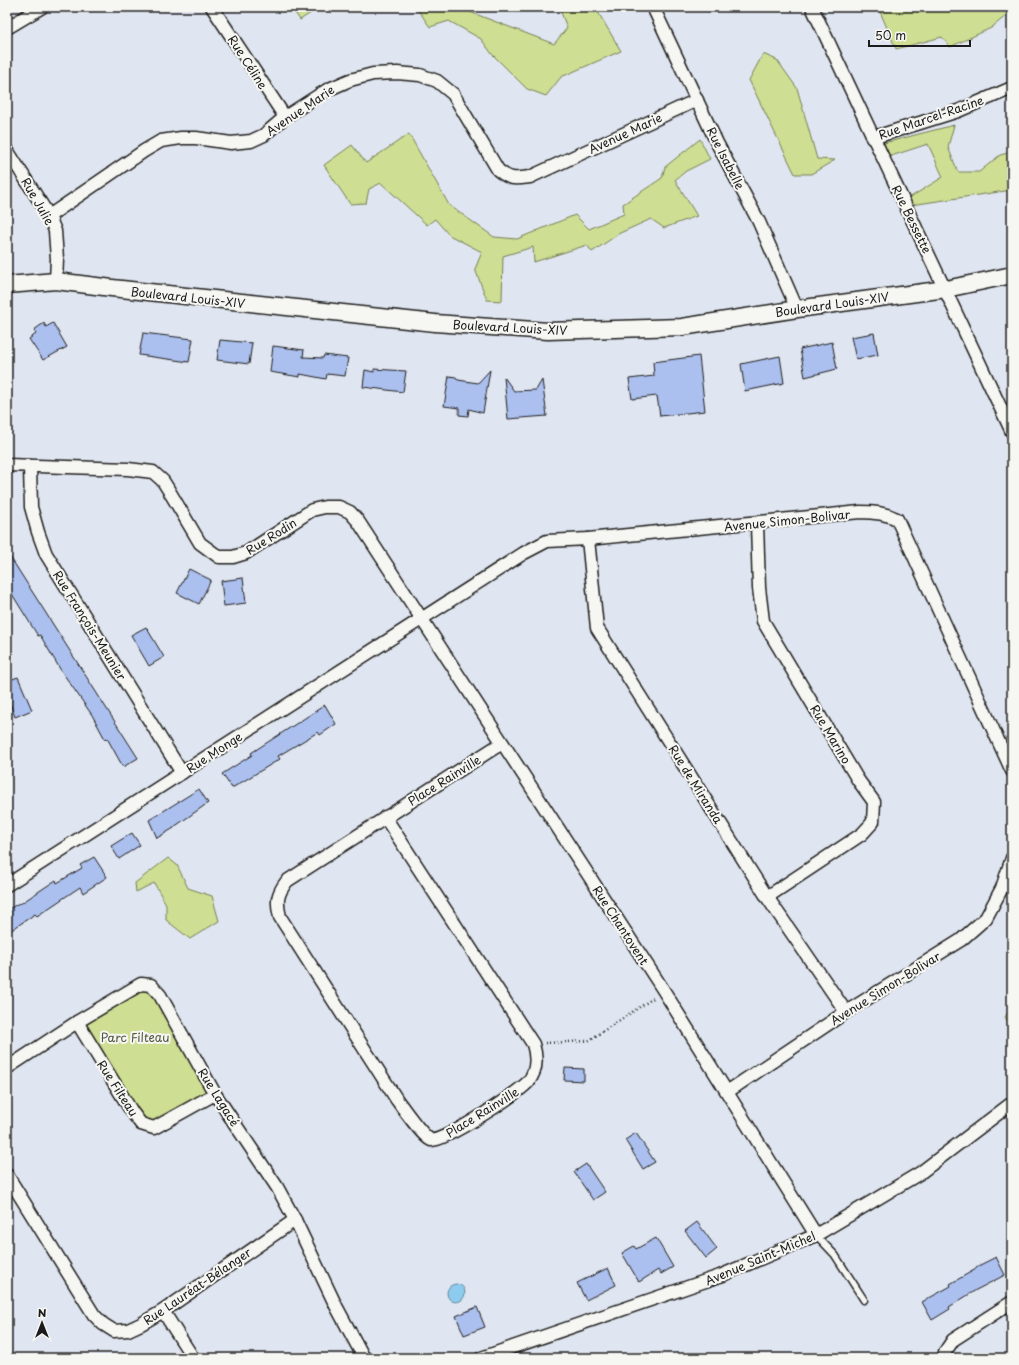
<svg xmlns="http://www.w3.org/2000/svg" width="1019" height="1365" font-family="'Playpen Sans',sans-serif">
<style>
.green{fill:#cede92;stroke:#757d57}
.water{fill:#8dccee;stroke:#60869a}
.building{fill:#abc0ef;stroke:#1c1c1c}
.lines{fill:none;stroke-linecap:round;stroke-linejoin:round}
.service-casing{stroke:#1c1c1c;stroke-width:9}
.minor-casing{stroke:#1c1c1c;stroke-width:15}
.secondary-casing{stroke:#1c1c1c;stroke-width:19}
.path{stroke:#1c1c1c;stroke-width:2.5;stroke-dasharray:1 3;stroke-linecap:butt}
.service{stroke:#f6f6f2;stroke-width:6}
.minor{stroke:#f6f6f2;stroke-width:12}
.secondary{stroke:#f6f6f2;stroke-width:16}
.labels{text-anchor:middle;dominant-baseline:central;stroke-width:4;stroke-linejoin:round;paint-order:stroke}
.street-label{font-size:12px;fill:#1c1c1c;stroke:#f6f6f2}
.park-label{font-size:12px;fill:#51563f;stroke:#f6f6f2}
</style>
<rect width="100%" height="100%" fill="#e0e6f1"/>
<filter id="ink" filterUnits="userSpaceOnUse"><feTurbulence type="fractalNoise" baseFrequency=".025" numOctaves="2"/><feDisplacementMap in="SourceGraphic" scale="8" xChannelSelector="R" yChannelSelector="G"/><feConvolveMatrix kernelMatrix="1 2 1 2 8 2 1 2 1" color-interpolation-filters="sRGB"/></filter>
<g filter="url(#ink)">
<g class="green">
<path d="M291,7h29l-20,13z"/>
<path d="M416,7h41l97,37 13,-16 -8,-21h36l26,44 -60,26 -15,19 -19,-7 -35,-35 -11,-15 -32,-18 -19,6z"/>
<path d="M878,7h126l3,8 -16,13 -41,19 -8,-10 -46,12z"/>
<path d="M763,54l14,6 20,28 20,71 18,1 -24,14h-16l-46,-94z"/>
<path d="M954,125l-6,22 10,25h21l21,-17 12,-3v38l-101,15 -2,-7 34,-21 -15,-33 -40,13 -4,-14z"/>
<path d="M409,134l40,71 45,32 23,2 58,-24 14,14 35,-15 -1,-10 39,-26 3,-11 35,-28 10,20 -24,12 -11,9 22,36 -33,12 -13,-9 -31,14 -28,19 -5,-7 -53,17 -1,-15 -30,9 -1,45 -15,-1 -12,-31 7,-17 -33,-17 -14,-16 -8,6 -46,-42 -12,6 -3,14 -16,1 -26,-39 28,-20 14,18z"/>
<path d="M168,858l9,7 11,23 24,8 7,25 -29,18 -24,-19v-16l-12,-21 -18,9 -1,-9z"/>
<path d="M151,985l64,109 -40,24 -34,6 -64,-102z"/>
<path d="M1012,1006v22l-7,-11z"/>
</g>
<circle class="water" cx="456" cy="1293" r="9"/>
<g class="building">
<path d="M44,323l2,4 7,-4 14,24 -24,13 -14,-21 7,-5 -2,-4z"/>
<path d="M143,333l50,6 -4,23 -50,-7z"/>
<path d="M874,333l4,22 -22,4 -5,-22z"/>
<path d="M220,340l32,3 -3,21 -32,-4z"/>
<path d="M832,342l5,27 -32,8 -5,-28z"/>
<path d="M273,346l31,4 -1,7 20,1 1,-3 24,3 -3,18 -18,-2 -1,5 -26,-5v3l-30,-5z"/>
<path d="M699,356l6,55 -45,5 -3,-20 -25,3 -3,-20 25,-3 -1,-14z"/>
<path d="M780,356l4,27 -39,8 -4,-27z"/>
<path d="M374,369l32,2 -3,21 -40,-5 2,-17 9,2z"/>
<path d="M490,370l-7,43 -14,-4 -1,7 -9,-1v-7l-15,-2 5,-30 7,1 2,3 20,3z"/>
<path d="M504,377l10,14 22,-1 6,-10 5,36 -39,3z"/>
<path d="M7,552l131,206 -15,9 -16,-29 -2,1 -13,-24 -32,-46 -20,-34 -2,1 -31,-50z"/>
<path d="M189,569l22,11 -12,24 -22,-11z"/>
<path d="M243,578l3,25 -22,3 -3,-25z"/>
<path d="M146,627l18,30 -15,9 -18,-31z"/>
<path d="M18,677l14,33 -17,7 -8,-22v-14z"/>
<path d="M325,705l11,19 -16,11 -2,-3 -40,24 2,3 -48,29 -10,-14 30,-19 -1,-2z"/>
<path d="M199,789l9,14 -34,24v1l-17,10 -8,-18z"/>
<path d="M132,833l8,12 -21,14 -8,-13z"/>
<path d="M94,857l13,20 -24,16 -3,-6 -43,29 -2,-2 -28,19v-23l12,-7 1,1 36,-24 1,3 25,-15 -2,-3z"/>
<path d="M565,1068l19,1v12l-20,-1z"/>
<path d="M636,1133l19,29 -12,7 -18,-29z"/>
<path d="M586,1164l19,28 -12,8 -19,-28z"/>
<path d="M697,1222l20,27 -11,9 -21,-27z"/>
<path d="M656,1238l17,29 -12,7 -3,-4 -19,12 -17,-29 12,-7 2,3z"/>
<path d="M996,1257l9,18 -29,15 -27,17 1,2 -18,11 -10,-18 29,-16 -1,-2 26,-15v-2z"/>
<path d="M608,1268l8,17 -30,15 -9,-17z"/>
<path d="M477,1307l8,20 -21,8 -8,-19z"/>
</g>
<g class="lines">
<defs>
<path id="service" d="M816,1235l19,20 29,45"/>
<g id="minor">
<path d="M212,7l73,110"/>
<path d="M653,7l64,136 42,79 38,87"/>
<path d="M812,7l200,425"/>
<path d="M7,28l35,-21"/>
<path d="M872,138l86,-27 54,-23"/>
<path d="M7,150l42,66 6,15 2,28 -1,22"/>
<path d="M49,216l95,-65 17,-10 20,-3h15l35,5 20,-2 13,-6 21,-18 42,-27 23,-10 23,-6 24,-1 23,2 17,6 16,13 45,76c12,10 16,9 32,7l167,-77"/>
<path d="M7,465l121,4 25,3 10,9 5,8 32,54 19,14h14l13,-4 66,-43 13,-3h14l11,5 8,9 304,467 154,247"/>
<path d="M30,466l1,41 7,25 8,22 136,219"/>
<path d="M757,523l2,65 4,33 95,159 16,22 -1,20 -11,12 -95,63"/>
<path d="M588,539l9,89 170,269 79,115"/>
<path d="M385,817l148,227c4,13 4,27 -5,38 -10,11 -85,61 -97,58 -8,-3 -28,-32 -34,-40l-117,-183c-4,-16 -3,-23 7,-36l215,-138"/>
<path d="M7,885l517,-332 23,-12 41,-2 272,-27c14,0 25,1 37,7l115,252"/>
<path d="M77,1022l55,90 9,12 13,4 61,-34"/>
<path d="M7,1068l70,-46 64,-38 10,1 9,10 55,99 62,93 18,33 41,86 28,52"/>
<path d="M727,1092l119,-80 115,-72 25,-22 16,-30 10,-30"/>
<path d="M7,1175l87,140 9,9 11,7 14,-1 13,-6 22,-13 132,-91"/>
<path d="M163,1311l30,47"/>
<path d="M481,1358l239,-82 96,-41 104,-62 92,-70"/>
<path d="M944,1358l1,-6 8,-12 59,-38"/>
</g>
<path id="secondary" d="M7,285l49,-4 56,7 323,35 113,8 134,-4 115,-18 149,-20 66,-14"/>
</defs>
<use href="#service" class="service-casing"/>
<use href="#minor" class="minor-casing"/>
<use href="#secondary" class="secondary-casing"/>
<path class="path" d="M545,1043l43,-2 67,-44"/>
<use href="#service" class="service"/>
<use href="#minor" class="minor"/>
<use href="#secondary" class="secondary"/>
</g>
</g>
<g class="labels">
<g class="street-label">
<text transform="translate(248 62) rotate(57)">Rue Céline</text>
<text transform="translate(300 110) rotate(-34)">Avenue Marie</text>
<text transform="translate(931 117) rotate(-19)">Rue Marcel-Racine</text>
<text transform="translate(625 133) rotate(-25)">Avenue Marie</text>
<text transform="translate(726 158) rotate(63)">Rue Isabelle</text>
<text transform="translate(38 201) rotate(60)">Rue Julie</text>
<text transform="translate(912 219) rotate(64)">Rue Bessette</text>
<text transform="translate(188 297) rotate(6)">Boulevard Louis-XIV</text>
<text transform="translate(832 304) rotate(-8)">Boulevard Louis-XIV</text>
<text transform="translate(510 327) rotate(3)">Boulevard Louis-XIV</text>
<text transform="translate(787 520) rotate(-6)">Avenue Simon-Bolivar</text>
<text transform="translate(271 536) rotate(-32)">Rue Rodin</text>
<text transform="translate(90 625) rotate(58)">Rue François-Meunier</text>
<text transform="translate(831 734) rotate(59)">Rue Marino</text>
<text transform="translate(214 752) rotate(-33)">Rue Monge</text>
<text transform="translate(444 780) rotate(-32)">Place Rainville</text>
<text transform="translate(696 784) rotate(58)">Rue de Miranda</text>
<text transform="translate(621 925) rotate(57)">Rue Chantovent</text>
<text transform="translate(885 988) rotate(-32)">Avenue Simon-Bolivar</text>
<text transform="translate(118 1088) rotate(57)">Rue Filteau</text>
<text transform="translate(219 1097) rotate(58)">Rue Lagacé</text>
<text transform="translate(482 1112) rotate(-32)">Place Rainville</text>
<text transform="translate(760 1258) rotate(-23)">Avenue Saint-Michel</text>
<text transform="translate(197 1286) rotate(-34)">Rue Lauréat-Bélanger</text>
</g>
<g class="park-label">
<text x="135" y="1037">Parc Filteau</text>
</g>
</g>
<rect width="1019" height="1365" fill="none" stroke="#f6f6f2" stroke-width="24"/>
<rect x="12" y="12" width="995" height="1341" fill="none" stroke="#1c1c1c" stroke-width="1.5" filter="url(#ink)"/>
<g transform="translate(42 1323)" stroke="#f6f6f2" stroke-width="3" paint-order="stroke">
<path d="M0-3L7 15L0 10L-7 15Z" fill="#1c1c1c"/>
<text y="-6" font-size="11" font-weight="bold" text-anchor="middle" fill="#1c1c1c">N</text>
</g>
<path d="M869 40v6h101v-6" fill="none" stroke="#1c1c1c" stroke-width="2"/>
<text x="875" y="40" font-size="12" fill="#1c1c1c" stroke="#f6f6f2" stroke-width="3" paint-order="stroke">50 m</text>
</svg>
